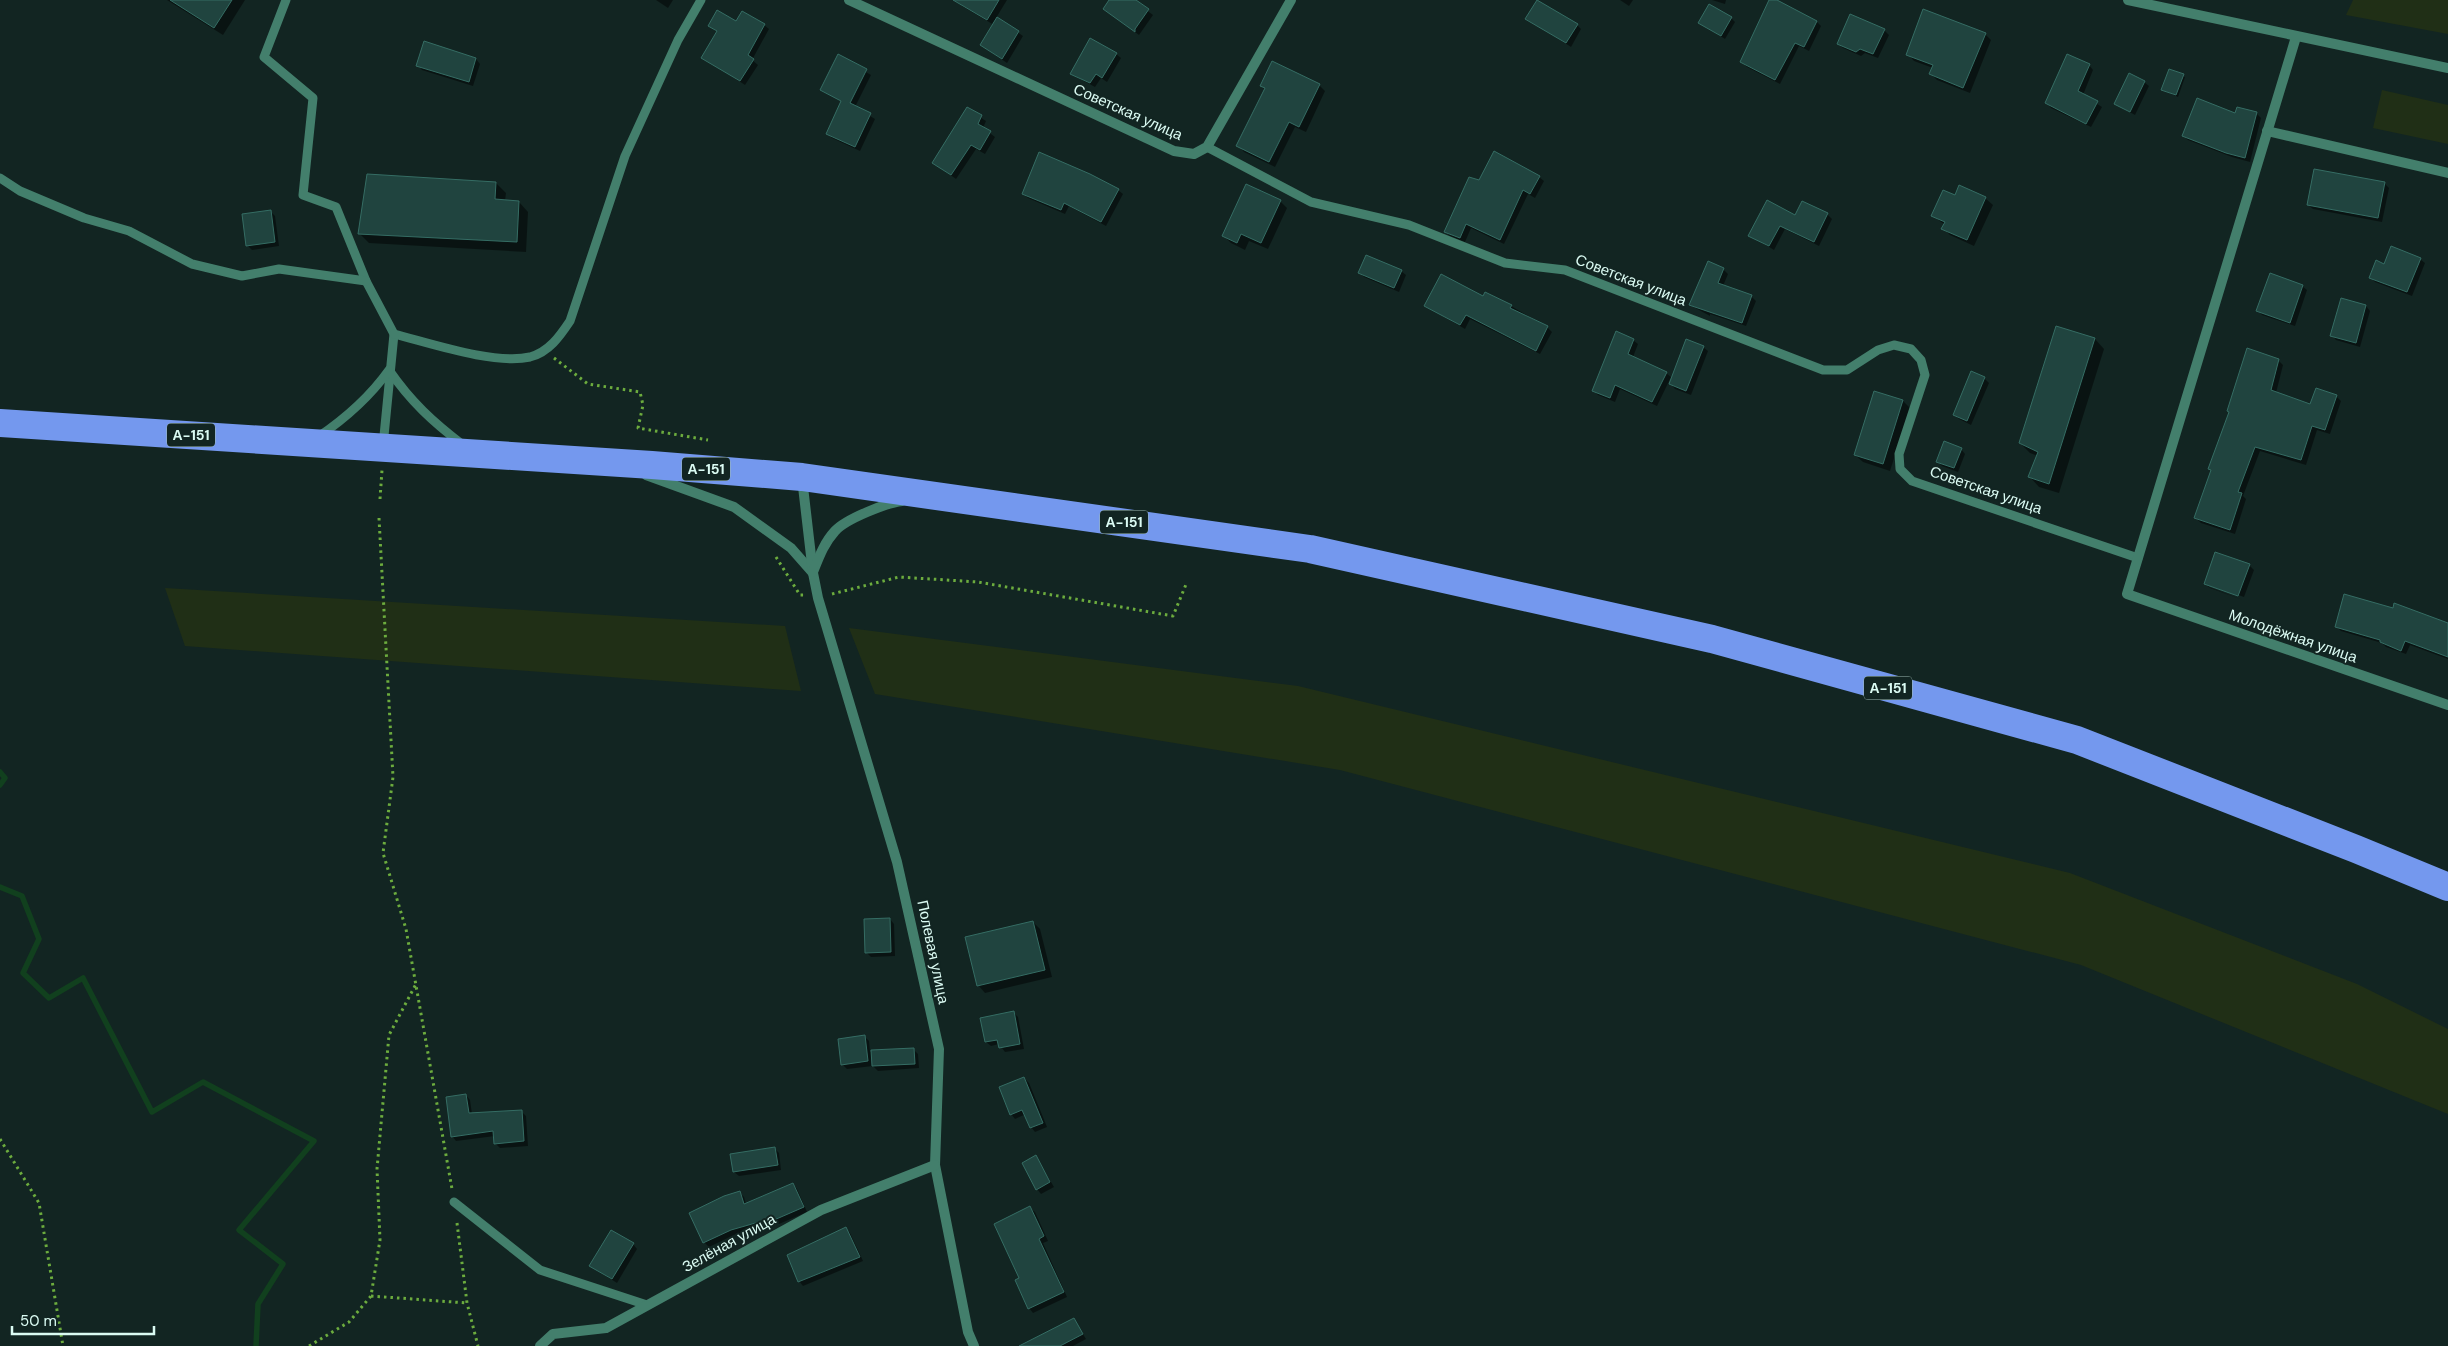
<svg xmlns="http://www.w3.org/2000/svg" width="2448" height="1346" font-family="'DM Sans',sans-serif">
<style>
.green{fill:#202f16}
.shadow{fill:#0007}
.lines{fill:none;stroke-linecap:round;stroke-linejoin:round}
.stream{stroke:#11401e;stroke-width:5.5}
.building{fill:#20443f;stroke:#356d64}
.path{stroke:#6cac3e;stroke-width:3;stroke-dasharray:2.5 4;stroke-linecap:butt}
.service{stroke:#437f6c;stroke-width:9}
.minor{stroke:#437f6c;stroke-width:10}
.tertiary{stroke:#437f6c;stroke-width:10}
.trunk{stroke:#7498ee;stroke-width:28}
.labels{text-anchor:middle;dominant-baseline:central;stroke-width:4;stroke-linejoin:round;paint-order:stroke}
.shield{fill:#122522;stroke:#9fbbb4;stroke-width:1}
.shield-label{font-size:14px;font-weight:bold;fill:#dbfbf3}
.street-label{font-size:15px;fill:#dbfbf3;stroke:#122522}
</style>
<rect width="100%" height="100%" fill="#122522"/>
<g class="green">
<path d="M2353,0h95v34l-102,-19z"/>
<path d="M2382,90l66,15v39l-75,-16z"/>
<path d="M165,588l620,38 16,65 -616,-45z"/>
<path d="M849,628l449,58 772,187 287,111 91,45v85l-367,-149 -741,-195 -465,-76z"/>
</g>
<g class="shadow">
<path d="M167,0h78l-22,35z"/>
<path d="M656,0h17l-5,8z"/>
<path d="M958,0h49l-11,18 27,18 -16,27 -26,-18 13,-20 -32,-19z"/>
<path d="M1111,0h22l20,15 -14,20 -35,-26z"/>
<path d="M1620,0h13l-4,6z"/>
<path d="M1712,0h14l-1,4z"/>
<path d="M1771,0l46,22 4,4 -12,25 -10,-5 -19,38 -33,-17 -5,-5z"/>
<path d="M1527,18l50,7 4,4 -10,18z"/>
<path d="M1731,18l4,4 -10,17 -25,-16z"/>
<path d="M764,25l5,4 -17,31 6,5 -13,20 -42,-28 15,-24 -8,-7z"/>
<path d="M1884,30l5,5 -11,23 -13,-5 -4,3 -18,-8 -5,-4z"/>
<path d="M1985,34l6,6 -21,53 -33,-13 -6,-6 2,-6 -19,-7 -6,-7z"/>
<path d="M1116,54l5,4 -14,24 -6,-4 -6,9 -24,-13z"/>
<path d="M838,56l33,19 -16,32 20,12 -15,32 -28,-13 -5,-5 15,-31 -21,-13z"/>
<path d="M476,59l4,5 -7,22 -51,-16 -4,-5z"/>
<path d="M2089,65l4,5 -10,25 19,12 -11,20 -40,-19 -4,-5z"/>
<path d="M2170,70l15,7 -7,20 -16,-8z"/>
<path d="M2144,82l5,4 -14,29 -20,-11z"/>
<path d="M1319,85l6,6 -19,41 -11,-5 -20,40 -31,-15 -6,-7 27,-55 -3,-4z"/>
<path d="M967,109l19,12 -3,7 12,9 -10,17 -9,-5 -20,30 -22,-16z"/>
<path d="M2256,113l5,5 -11,44 -18,-5 -44,-17 -5,-4z"/>
<path d="M368,175l128,8 10,10 -1,8 14,1 9,10 -2,40 -157,-9 -10,-10z"/>
<path d="M1539,177l5,4 -9,17 -7,-4 -24,50 -33,-16 -6,14 -15,-6 -5,-4 34,-50z"/>
<path d="M2384,183l5,5 -7,34 -69,-13 -5,-4z"/>
<path d="M1118,190l5,4 -17,32 -37,-20 -4,8 -37,-16 -5,-4z"/>
<path d="M1955,197l30,1 8,7 -19,41 -24,-11 -7,-7 2,-3 -13,-10z"/>
<path d="M1280,201l7,7 -19,41 -19,-8 -4,9 -14,-7 -7,-7z"/>
<path d="M270,211l5,5 4,30 -27,4 -5,-5z"/>
<path d="M1827,214l5,5 -13,27 -34,-17 -11,21 -24,-15 46,-18z"/>
<path d="M2420,259l5,4 -13,33 -37,-14 -4,-4z"/>
<path d="M1723,269l5,5 -5,12 28,10 5,5 -10,25 -36,-12v2l-20,-11z"/>
<path d="M1401,271l5,4 -7,17 -35,-15 -4,-4z"/>
<path d="M2302,286l5,4 -12,36 -33,-11 -4,-5z"/>
<path d="M1483,297l28,9 36,21 5,5 -12,22 -70,-35 -5,10 -39,-23z"/>
<path d="M2342,299l24,7 4,5 -10,36 -24,-7 -4,-5z"/>
<path d="M2095,339l9,10 -45,144 -20,-6 -9,-10 8,-21 -8,-3 -10,-10z"/>
<path d="M1633,340l5,4 -5,13 33,16 5,4 -14,29 -37,-17 -5,13 -17,-7 -5,-5z"/>
<path d="M1703,347l5,4 -17,44 -16,-6 -4,-5z"/>
<path d="M2278,360l5,5 -7,28 35,13 25,-10 5,5 -11,33 -13,-4 -11,35 -46,-14 -17,45 3,3 -11,35 -34,-11 -5,-5z"/>
<path d="M1984,378l5,5 -18,42 -12,-6 -5,-5z"/>
<path d="M1875,392l28,9 7,7 -20,63 -27,-9 -8,-7z"/>
<path d="M1961,449l4,5 -7,18 -16,-6 -5,-5z"/>
<path d="M2249,565l5,5 -10,27 -35,-12v2l34,13 -33,-12 -5,-4z"/>
<path d="M2448,625v34l-38,-14 -4,9 -20,-7 -4,-4 -41,-12 -5,-5z"/>
<path d="M890,919l4,5 1,32 -24,1 -5,-5z"/>
<path d="M1033,922l7,7 12,48 -67,16 -7,-8z"/>
<path d="M1014,1013l4,4 6,32 -19,3 -6,-8 -8,2 -5,-4z"/>
<path d="M865,1037l4,4 1,11 43,-3 5,5 1,14 -41,3 -5,-5 -26,3 -5,-5z"/>
<path d="M1024,1078l5,5 18,44 -12,5 -4,-5 -5,-13 -11,5 -4,-5z"/>
<path d="M466,1095l4,5 2,14 49,-3 5,5 2,30 -28,2 -5,-5v-7l-39,5 -4,-5z"/>
<path d="M774,1148l5,5 2,17 -42,6 -5,-4 -2,-17z"/>
<path d="M1036,1157l18,30 -13,7 -4,-5z"/>
<path d="M793,1184l4,5 10,23 -28,12 -1,-1 -42,11 -27,13 -5,-5 -14,-29 50,-20 4,4 2,7z"/>
<path d="M1030,1208l5,4 13,29 -5,2 24,54 -34,16 -4,-5 -8,-29z"/>
<path d="M846,1228l4,5 13,28 -60,25 -4,-5z"/>
<path d="M633,1244l4,5 -20,34 -26,-17z"/>
<path d="M1074,1320l12,19 -13,7h-37z"/>
</g>
<g class="lines">
<g class="stream">
<path d="M0,772l5,6 -5,7"/>
<path d="M0,887l22,9 17,43 -16,34 26,25 34,-20 69,134 51,-30 111,59 -75,89 44,34 -25,40 -2,42"/>
</g>
</g>
<g class="building">
<path d="M170,0h62l-18,28z"/>
<path d="M953,0h46l-12,20z"/>
<path d="M1109,0h27l13,9 -14,20v3l-32,-23z"/>
<path d="M1537,0l41,24 -12,19 -41,-24z"/>
<path d="M1769,0h8l40,21 -13,26 -9,-4 -20,37 -35,-18z"/>
<path d="M1709,4l23,13 -11,19 -23,-13z"/>
<path d="M1923,9l63,24 -23,55 -34,-14 4,-9 -27,-10z"/>
<path d="M717,10l19,11 6,-10 23,13 -17,31 6,4 -14,22 -39,-23 16,-27 -9,-5z"/>
<path d="M1850,14l35,15 -12,25 -13,-5 -4,3 -19,-8z"/>
<path d="M997,17l22,14 -17,28 -22,-14z"/>
<path d="M1090,38l27,15 -15,25 -6,-4 -6,9 -20,-9z"/>
<path d="M424,41l52,17 -7,24 -53,-16z"/>
<path d="M838,54l29,15 -17,34 21,10 -16,34 -29,-13 15,-33 -21,-11z"/>
<path d="M2067,54l23,10 -12,27 20,10 -12,23 -41,-21z"/>
<path d="M1272,61l48,23 -21,43 -10,-5 -20,40 -33,-16 29,-58 -5,-2z"/>
<path d="M2169,69l15,5 -8,21 -15,-5z"/>
<path d="M2129,73l16,8 -15,31 -16,-8z"/>
<path d="M2197,98l38,15 2,-6 20,5 -12,46 -19,-5 -44,-17z"/>
<path d="M967,107l15,8 -4,9 13,7 -11,19 -9,-5 -20,30 -19,-12z"/>
<path d="M1494,151l46,25 -10,18 -7,-4 -23,50 -34,-16 -6,14 -16,-6 25,-55 10,3z"/>
<path d="M1039,152l51,22 29,15 -18,33 -37,-19 -3,7 -39,-16z"/>
<path d="M2314,169l71,13 -7,36 -71,-13z"/>
<path d="M367,174l129,8 -1,17 24,2 -2,41 -159,-8z"/>
<path d="M1246,184l35,16 -20,43 -20,-9 -4,9 -15,-7z"/>
<path d="M1959,185l27,12 -19,43 -26,-11 4,-7 -14,-6 12,-26 12,5z"/>
<path d="M1767,200l28,15 7,-14 26,12 -14,29 -34,-16 -11,20 -21,-10z"/>
<path d="M271,210l4,32 -29,4 -4,-32z"/>
<path d="M2391,246l30,12 -14,34 -38,-14 7,-18 8,4z"/>
<path d="M1366,255l36,15 -8,18 -36,-15z"/>
<path d="M1708,261l16,7 -6,15 34,12 -10,28 -53,-18z"/>
<path d="M2270,273l33,12 -13,38 -34,-12z"/>
<path d="M1441,274l42,22 2,-4 27,13 -2,3 38,18 -12,25 -70,-36 -6,10 -36,-19z"/>
<path d="M2341,298l25,7 -10,38 -26,-7z"/>
<path d="M2056,326l39,12 -46,146 -21,-7 10,-25 -19,-9z"/>
<path d="M1616,331l18,8 -6,15 39,18 -15,30 -37,-17 -5,13 -18,-7z"/>
<path d="M1686,339l18,7 -18,45 -17,-7z"/>
<path d="M2247,348l32,11 -8,31 39,14 6,-16 21,7 -12,35 -13,-4 -11,34 -46,-13 -17,45 4,1 -12,37 -36,-12 17,-48 -3,-1 21,-57 -2,-1z"/>
<path d="M1971,371l14,6 -18,44 -14,-6z"/>
<path d="M1874,391l29,9 -20,64 -29,-9z"/>
<path d="M1944,441l18,7 -8,20 -18,-6z"/>
<path d="M2215,552l35,12 -12,32 -34,-12z"/>
<path d="M2344,594l49,14 1,-5 54,20v34l-43,-16 -4,10 -21,-9v-2l-45,-13z"/>
<path d="M890,918l1,34 -26,1 -1,-34z"/>
<path d="M1033,921l12,49 -68,16 -12,-49z"/>
<path d="M1014,1011l6,33 -21,4 -2,-8 -12,2 -5,-24z"/>
<path d="M865,1035l3,26 -27,4 -3,-26z"/>
<path d="M914,1048l1,16 -43,2 -1,-16z"/>
<path d="M1024,1077l19,46 -13,5 -8,-18 -12,5 -11,-28z"/>
<path d="M466,1094l3,19 53,-3 2,31 -30,3 -1,-13 -42,6 -5,-40z"/>
<path d="M775,1147l3,18 -45,7 -3,-18z"/>
<path d="M1036,1155l14,27 -14,8 -14,-27z"/>
<path d="M793,1183l11,24 -30,13 -1,-2 -42,12 -28,13 -14,-30 35,-17 16,-5 4,13z"/>
<path d="M1030,1206l14,30 -5,3 25,53 -36,17 -13,-29 4,-2 -25,-54z"/>
<path d="M846,1227l14,30 -62,25 -11,-27z"/>
<path d="M611,1230l23,13 -22,36 -23,-13z"/>
<path d="M1074,1318l9,16 -23,12h-41z"/>
</g>
<g class="lines">
<g class="path">
<path d="M554,358l34,26 52,8 3,13 -5,23 70,12"/>
<path d="M380,499l2,-29"/>
<path d="M379,518l14,259 -10,76 23,76 46,260"/>
<path d="M776,557l24,38h4"/>
<path d="M832,594l67,-17 79,5 195,34 14,-34"/>
<path d="M0,1139l39,64 24,143"/>
<path d="M457,1223l10,80 11,43"/>
<path d="M371,1296l96,7"/>
<path d="M309,1346l40,-24 22,-26 9,-56 -3,-71 12,-134 27,-51"/>
</g>
<g class="service">
<path d="M286,0l-22,57 49,41 -10,97 33,12 30,74 28,53 -11,112"/>
<path d="M1207,147l104,55 98,23 96,38 60,7 258,100h24l31,-20 16,-5 17,4 10,11 4,15 -26,79 1,15 12,12 226,77"/>
<path d="M0,178l20,13 64,27 45,13 63,33 50,12 37,-7 87,12"/>
<path d="M394,334c36,9 100,31 136,23 19,-5 30,-21 40,-36l55,-165 53,-116 23,-40"/>
<path d="M318,437c28,-19 51,-39 71,-67 22,32 44,52 74,75"/>
<path d="M454,1202l86,68 107,35"/>
</g>
<g class="minor">
<path d="M849,0l325,151 20,3 13,-7 84,-147"/>
<path d="M2296,37l-169,557 321,111"/>
<path d="M2267,131l181,42"/>
<path d="M646,475l88,32 57,41 22,25"/>
<path d="M802,478l11,95 5,25 79,264 42,187 -4,116 33,167 6,14"/>
<path d="M813,572c6,-15 11,-29 22,-41 11,-12 51,-28 67,-30"/>
<path d="M540,1346l13,-12 53,-6 215,-118 114,-45"/>
</g>
<path class="tertiary" d="M2128,0l320,68"/>
<path class="trunk" d="M0,423l652,42 150,12 508,72 402,90 365,101 279,109 92,38"/>
</g>
<g class="labels">
<g class="shield">
<rect x="167" y="423.5" width="48" height="23" rx="4"/>
<rect x="682" y="457.5" width="48" height="23" rx="4"/>
<rect x="1100" y="510.5" width="48" height="23" rx="4"/>
<rect x="1864" y="676.5" width="48" height="23" rx="4"/>
</g>
<g class="shield-label">
<text x="191" y="435">А-151</text>
<text x="706" y="469">А-151</text>
<text x="1124" y="522">А-151</text>
<text x="1888" y="688">А-151</text>
</g>
<g class="street-label">
<text transform="translate(1128 112) rotate(24)">Советская улица</text>
<text transform="translate(1631 280) rotate(21)">Советская улица</text>
<text transform="translate(1986 490) rotate(19)">Советская улица</text>
<text transform="translate(2293 636) rotate(19)">Молодёжная улица</text>
<text transform="translate(933 952) rotate(78)">Полевая улица</text>
<text transform="translate(729 1243) rotate(-29)">Зелёная улица</text>
</g>
</g>
<path d="M12 1326v8h142v-8" fill="none" stroke="#dbfbf3" stroke-width="2.5"/>
<text x="20" y="1326" font-size="15" fill="#dbfbf3" stroke="#122522" stroke-width="4" paint-order="stroke">50 m</text>
</svg>
